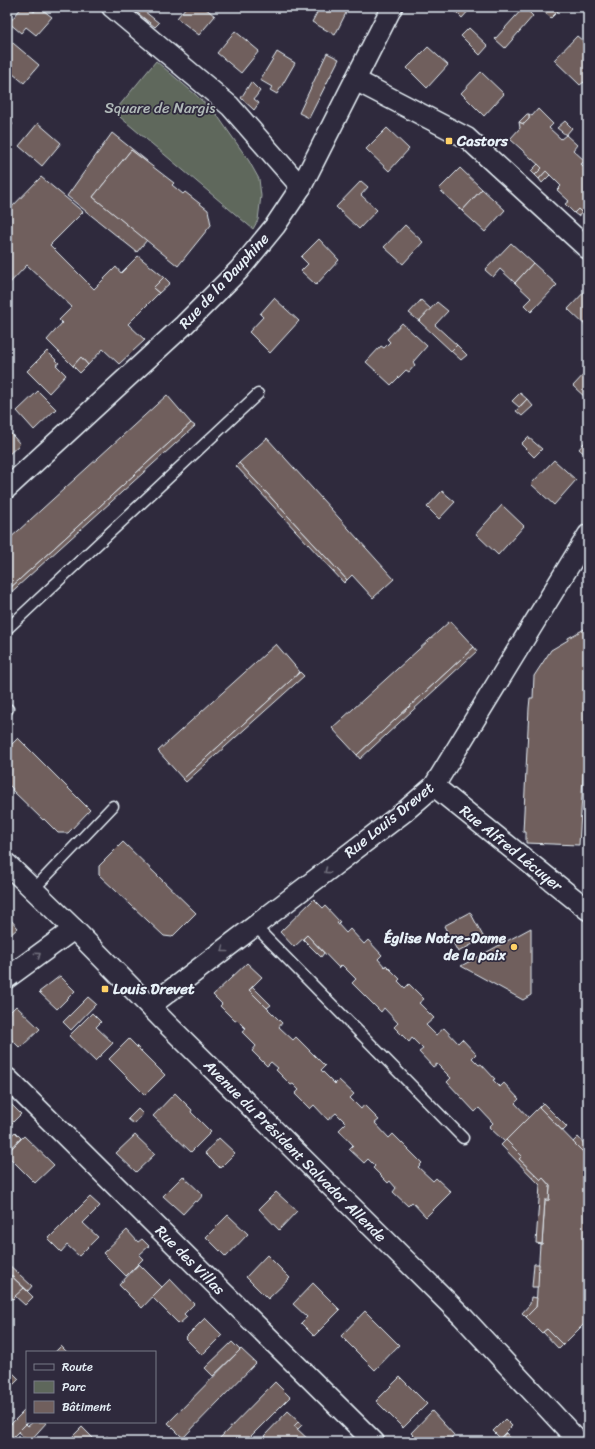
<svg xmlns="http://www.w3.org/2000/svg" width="595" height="1449" font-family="Sriracha,sans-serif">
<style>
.green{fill:#5e675b;stroke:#a3acaa}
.building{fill:#705f5d;stroke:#e8f1f8}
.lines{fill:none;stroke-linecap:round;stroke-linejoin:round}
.lane-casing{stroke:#e8f1f8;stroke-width:13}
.street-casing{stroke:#e8f1f8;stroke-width:23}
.lane{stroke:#2f2a3d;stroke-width:10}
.street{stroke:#2f2a3d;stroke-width:20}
.oneway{stroke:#70707e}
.poi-dot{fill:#ffd166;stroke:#2f2a3d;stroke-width:1.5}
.labels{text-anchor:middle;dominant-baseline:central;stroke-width:3.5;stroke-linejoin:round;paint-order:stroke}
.park-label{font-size:15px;fill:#b1bab9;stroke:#2f2a3d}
.poi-label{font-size:15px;font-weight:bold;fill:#e8f1f8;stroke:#2f2a3d;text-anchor:start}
.street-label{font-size:15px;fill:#e8f1f8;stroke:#2f2a3d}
</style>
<rect width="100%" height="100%" fill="#2f2a3d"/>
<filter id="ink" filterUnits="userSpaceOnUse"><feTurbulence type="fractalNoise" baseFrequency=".025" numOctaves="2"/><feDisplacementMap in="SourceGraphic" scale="8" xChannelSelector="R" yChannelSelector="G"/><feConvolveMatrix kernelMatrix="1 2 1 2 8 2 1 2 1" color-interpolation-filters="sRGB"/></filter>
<g filter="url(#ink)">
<path class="green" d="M156,61l40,34 21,20 32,46 10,18 2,17 -3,24 -5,9 -139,-117z"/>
<g class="building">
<path d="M22,7h6l6,5 5,-5 13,10 -16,18 -10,-8 -5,6 -12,-10z"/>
<path d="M130,7h9l20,16 -4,4z"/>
<path d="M186,7h18l11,9 -16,19 -22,-17z"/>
<path d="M320,7h24l4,2 -13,26 -23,-13z"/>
<path d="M451,7h21l-10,11z"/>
<path d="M524,7l9,9 -28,32 -10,-9z"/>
<path d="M539,7h23l-11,11z"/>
<path d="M469,28l19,18 -8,9 -19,-19z"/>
<path d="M235,31l24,20 -18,22 -24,-20z"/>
<path d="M577,36l11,9v41l-4,-4 -4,3 -26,-25z"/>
<path d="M7,38l32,27 -15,18 -17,-14z"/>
<path d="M428,47l20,18 -21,23 -20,-20z"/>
<path d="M277,52l18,11 -18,31 -7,-4 2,-3 -12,-7z"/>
<path d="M327,53l12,6 -30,59 -10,-5z"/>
<path d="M481,72l23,22 -20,22 -23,-23z"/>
<path d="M251,82l9,9 -6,8 5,4 -5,7 -13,-12z"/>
<path d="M538,109l15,15 -4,4 12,11 5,-4 11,10 -4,5 12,11 -4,3 7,7v47l-10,-9 -4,4 -9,-9 4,-3 -12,-11 4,-4 -15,-15 -7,8 -4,-4 7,-7 -32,-29 10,-11 -1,-6 5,2 5,-5v-5l3,2z"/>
<path d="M527,114h2v5l-5,5 -5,-2z"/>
<path d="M7,119l6,5 -6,7z"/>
<path d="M565,121l7,7 -6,7 -9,-7z"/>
<path d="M38,123l23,20 -19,23 -23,-20z"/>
<path d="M387,128l22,21 -20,22 -23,-22z"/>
<path d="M112,133l35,28 -1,2 -15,-13 -38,47 54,43 -10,12 -70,-56z"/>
<path d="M131,150l43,33 -2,2 11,9 2,-2 23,18 3,15 -33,41 -85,-69z"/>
<path d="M538,164l4,4 -7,7 -4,-4z"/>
<path d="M460,168l22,21 -20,22 -23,-22z"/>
<path d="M546,171l4,4 -8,8 -3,-4z"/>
<path d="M41,177l42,35 -33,33 44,44 22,-22 5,6 17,-17 26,21 -11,11 6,5 -31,31 17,16 -26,24 -16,-15 -15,16 -7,-8 -8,9 -26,-26 15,-17 -3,-3 13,-13 -45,-42 -20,21v-68l1,-1 -1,-2v-3z"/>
<path d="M361,181l7,6 -7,8 16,15 -18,19 -23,-22z"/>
<path d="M482,189l23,21 -20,22 -23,-21z"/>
<path d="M578,209l4,4 -4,3 -4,-3z"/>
<path d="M405,225l18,17 -20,22 -19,-17z"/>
<path d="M319,239l20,21 -23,25 -15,-14 7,-7 -7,-7z"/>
<path d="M511,243l22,20 -18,20 -15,-14 -7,8 -8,-7z"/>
<path d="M533,263l24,22 -26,27 -7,-7 7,-7 -16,-15z"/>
<path d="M164,277l6,6 -11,10 -6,-5z"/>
<path d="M588,288v40l-20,-19z"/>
<path d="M274,298l25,23 -29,32 -21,-21 14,-15 -3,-3z"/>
<path d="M421,300l10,9 -12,12 -10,-8z"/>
<path d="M437,302l11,9 -13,14 22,20 -6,6 -32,-30z"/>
<path d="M402,323l25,23 -14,16 2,3 -6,7 -3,-2 -15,15 -25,-23 15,-16 3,2 6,-6 -3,-3z"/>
<path d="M457,345l10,10 -6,5 -10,-9z"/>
<path d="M47,351l12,12 -3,2 10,10 -17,18 -22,-22z"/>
<path d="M81,357l7,8 -8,8 -7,-7z"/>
<path d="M587,371l1,1v26l-1,1 -14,-13z"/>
<path d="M38,391l18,18 -22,21 -17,-19z"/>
<path d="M520,393l7,6 -8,8 -7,-6z"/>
<path d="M167,395l24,28 -184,168v-50z"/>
<path d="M527,399l6,7 -11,10 -6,-5z"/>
<path d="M191,423l4,3 -188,170v-5z"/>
<path d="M7,429l13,15 -13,12z"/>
<path d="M528,437l14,12 -8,8 -13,-13z"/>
<path d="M267,438l127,141 -21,19 -21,-23 -5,5 -108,-117z"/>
<path d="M588,438v19l-9,-8z"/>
<path d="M554,460l22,20 -22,25 -23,-21z"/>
<path d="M239,463l108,117 -3,3 -108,-117z"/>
<path d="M442,491l13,11 -16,17 -12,-12z"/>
<path d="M502,505l22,21 -26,29 -22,-21z"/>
<path d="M450,621l24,26 -117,108 -25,-27z"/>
<path d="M588,627v67l-9,151 -53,-2v-11h-3l6,-124 1,-10h3l1,-22 17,-26 17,-10v-2z"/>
<path d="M276,644l24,28 -117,107 -25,-28z"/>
<path d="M474,647l3,4 -117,108 -3,-4z"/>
<path d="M300,672l4,4 -118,106 -3,-3z"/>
<path d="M18,738l72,72 -22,23h-10l-14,-14 -1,1 -31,-30 1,-1 -6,-6v-34z"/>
<path d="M123,842l73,71 -24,24 -8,-1 -65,-61v-9z"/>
<path d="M314,899l9,9 2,-2 15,16 -3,1 9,10 4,-4 14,15 4,-4 14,15 -4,4 7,8 1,-2 14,14 -2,2 7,7 4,-4 15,15 -5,4 15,15 -8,7 10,10 8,-7 14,15 4,-4 14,15 -4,4 7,7 2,-1 14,15 -2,1 7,7 4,-4 15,16 -4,4 14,15 -24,24 -16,-15 4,-4 -14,-15 -4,4 -28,-30 4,-4 -14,-14 -4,3 -14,-15 4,-3 -11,-11 -3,4 -15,-15 4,-4 -14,-15 -3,4 -29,-29 4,-4 -14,-14 -3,3 -32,-33 -13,12 -14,-15z"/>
<path d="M470,912l14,26 -26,14 -14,-26z"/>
<path d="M10,919l8,9 -11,10v-17z"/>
<path d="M531,928v67l-8,5 -62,-34z"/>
<path d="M307,935l17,18 -3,4 -18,-18z"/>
<path d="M247,963l15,14 -13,13 33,33 -3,4 14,13 3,-3 29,29 -4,4 14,14 4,-4 15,14 -4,4 11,11 3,-4 15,15 -4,3 14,15 4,-4 29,29 -4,4 15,14 3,-3 15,14 -25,25 -14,-15 -4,4 -15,-14 3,-4 -6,-7 -2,2 -15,-15 2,-2 -7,-7 -4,4 -15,-14 4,-4 -14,-15 7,-7 -10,-10 -8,7 -14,-15 -4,4 -15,-15 4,-4 -6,-6 -2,1 -15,-15 2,-2 -7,-6 -4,4 -15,-15 4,-5 -14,-14 4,-3 -9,-9 -2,1 -15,-15 2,-2 -9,-9z"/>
<path d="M60,976l15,15 -18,18 -18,-17z"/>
<path d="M253,987l18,18 -4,3 -18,-18z"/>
<path d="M88,997l8,7 -25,26 -8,-8z"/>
<path d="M16,1006l24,23 -20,19 -13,-13v-20z"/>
<path d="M92,1013l9,9 -5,5 17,16 -18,18 -26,-25z"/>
<path d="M129,1039l36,36 -20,20 -36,-36z"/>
<path d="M175,1093l17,17 -1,2 20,20 -20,20 -38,-36z"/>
<path d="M10,1103l11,11 -14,14v-22z"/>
<path d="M543,1103l24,24 -4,4 -24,-24z"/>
<path d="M539,1107l49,50v134l-2,31 -23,23 -16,-16 -5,4 -16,-16 10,-10 4,-63h2l3,-44h4l1,-14 -7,-8 -2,2 -22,-21 3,-3 -16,-16z"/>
<path d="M138,1109l5,5 -9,10 -6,-5z"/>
<path d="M15,1132l6,6 -12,13 -2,-2v-10z"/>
<path d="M135,1135l20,19 -19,18 -20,-19z"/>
<path d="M24,1136l30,29 -19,18 -28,-28v-2z"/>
<path d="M578,1137l10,11v9l-15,-15z"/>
<path d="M219,1138l16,15 -15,15 -15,-15z"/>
<path d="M506,1140l16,16 -3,3 22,21 2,-2 7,8 -1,14h-4l-3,44 -6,-1 4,-58 -39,-40z"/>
<path d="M183,1176l20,19 -6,7 -2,-1 -12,13 -20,-18z"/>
<path d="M276,1192l21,19 -18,19 -20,-21z"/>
<path d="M90,1197l10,9 -17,17 15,14 -19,19 -12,-11 -6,7 -13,-13z"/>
<path d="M228,1215l20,19 -22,23 -20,-20z"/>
<path d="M127,1230l11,12 4,-3 7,7 -10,9 4,4 -17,17 -23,-23z"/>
<path d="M267,1255l23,23 -22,21 -22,-22z"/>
<path d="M7,1263l25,23 -4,5 -21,-19z"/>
<path d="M139,1264l23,23 -20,21 -23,-23z"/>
<path d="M534,1264h5l-1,23h-6z"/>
<path d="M7,1272l17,16 -11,11 -6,-5z"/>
<path d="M170,1279l24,25 -10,10 3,3 -8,7 -27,-27z"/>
<path d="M313,1283l27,27 -26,26 -13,-13 6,-6 -14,-13z"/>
<path d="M24,1288l9,9 -8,8 -10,-9z"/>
<path d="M531,1297l6,1 -1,9 -10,10 -4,-4 8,-9z"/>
<path d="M365,1311l34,34 -24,25 -34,-34z"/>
<path d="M205,1318l17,17 -20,20 -17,-17z"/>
<path d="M547,1329l16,16 -4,4 -16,-17z"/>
<path d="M232,1342l8,8 -27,26 -8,-8z"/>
<path d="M61,1346l6,6h-12z"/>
<path d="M241,1349l15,14 -73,75 -15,-15z"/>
<path d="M7,1367l12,12 -12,12z"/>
<path d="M400,1377l27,27 -24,24 -27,-27z"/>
<path d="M275,1382l15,15 -45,45h-29z"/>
<path d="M24,1411l3,3v8h1l-16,16 -5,-5v-5z"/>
<path d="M288,1411l11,10 -5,5 17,16h-41l-6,-6z"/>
<path d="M432,1411l22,24 -7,7h-27l-9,-9z"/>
<path d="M505,1419l7,7 -12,12 -7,-7z"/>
<path d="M299,1421l3,4 -4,4 -4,-3z"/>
<path d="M33,1422h14l-18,20 -11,-10 8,-8 2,2z"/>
<path d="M82,1427l15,15h-30z"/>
<path d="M506,1433l8,9h-16z"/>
<path d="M107,1436l6,6h-11z"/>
</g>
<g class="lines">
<defs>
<g id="lane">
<path d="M7,629l251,-235"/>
<path d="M7,710l1,-1"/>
<path d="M33,890l80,-84"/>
<path d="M255,926l208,212"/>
</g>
<g id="street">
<path d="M112,7l118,99 71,81"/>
<path d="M355,80l112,58 121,111"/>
<path d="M7,488l177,-163 55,-55 36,-44 26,-39 91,-180"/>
<path d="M434,786l154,124"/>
<path d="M7,864l67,65 93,95 295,292 117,126"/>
<path d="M7,978l67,-49"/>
<path d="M150,1006l254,-194 30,-26 154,-251"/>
<path d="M7,1078l367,364"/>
</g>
</defs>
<use href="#lane" class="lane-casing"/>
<use href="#street" class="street-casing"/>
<use href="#lane" class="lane"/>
<use href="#street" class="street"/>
</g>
<defs><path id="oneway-chevron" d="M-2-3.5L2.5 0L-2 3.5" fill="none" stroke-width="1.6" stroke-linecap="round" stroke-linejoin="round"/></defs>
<g class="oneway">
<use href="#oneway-chevron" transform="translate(327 871) rotate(143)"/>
<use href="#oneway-chevron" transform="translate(224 950) rotate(142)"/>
<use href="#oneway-chevron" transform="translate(38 955) rotate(-36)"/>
</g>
</g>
<g class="poi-dot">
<rect x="445" y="137" width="8" height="8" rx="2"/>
<circle cx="514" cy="947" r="4"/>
<rect x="101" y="985" width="8" height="8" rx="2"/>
</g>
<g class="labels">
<g class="park-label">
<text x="160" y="108">Square de Nargis</text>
</g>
<g class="poi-label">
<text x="457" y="141">Castors</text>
<text x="506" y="938" text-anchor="end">Église Notre-Dame<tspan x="506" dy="17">de la paix</tspan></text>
<text x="113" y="989">Louis Drevet</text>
</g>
<g class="street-label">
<text transform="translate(224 281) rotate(-47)">Rue de la Dauphine</text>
<text transform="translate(389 820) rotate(-39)">Rue Louis Drevet</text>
<text transform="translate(511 848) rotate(39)">Rue Alfred Lécuyer</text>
<text transform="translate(295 1151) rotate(45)">Avenue du Président Salvador Allende</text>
<text transform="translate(190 1260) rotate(45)">Rue des Villas</text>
</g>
</g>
<rect width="595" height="1449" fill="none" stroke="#2f2a3d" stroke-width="24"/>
<rect x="12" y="12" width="571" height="1425" fill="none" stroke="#e8f1f8" stroke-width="1.5" filter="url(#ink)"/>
<rect x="26" y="1351" width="130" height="72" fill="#2f2a3d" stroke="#797a88"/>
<rect x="34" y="1364" width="20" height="6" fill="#2f2a3d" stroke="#797a88"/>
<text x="62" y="1371" font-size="12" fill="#e8f1f8">Route</text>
<rect x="34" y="1381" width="20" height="12" fill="#5e675b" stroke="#797a88"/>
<text x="62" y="1391" font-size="12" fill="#e8f1f8">Parc</text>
<rect x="34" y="1401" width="20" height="12" fill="#705f5d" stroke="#797a88"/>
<text x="62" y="1411" font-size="12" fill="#e8f1f8">Bâtiment</text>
</svg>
